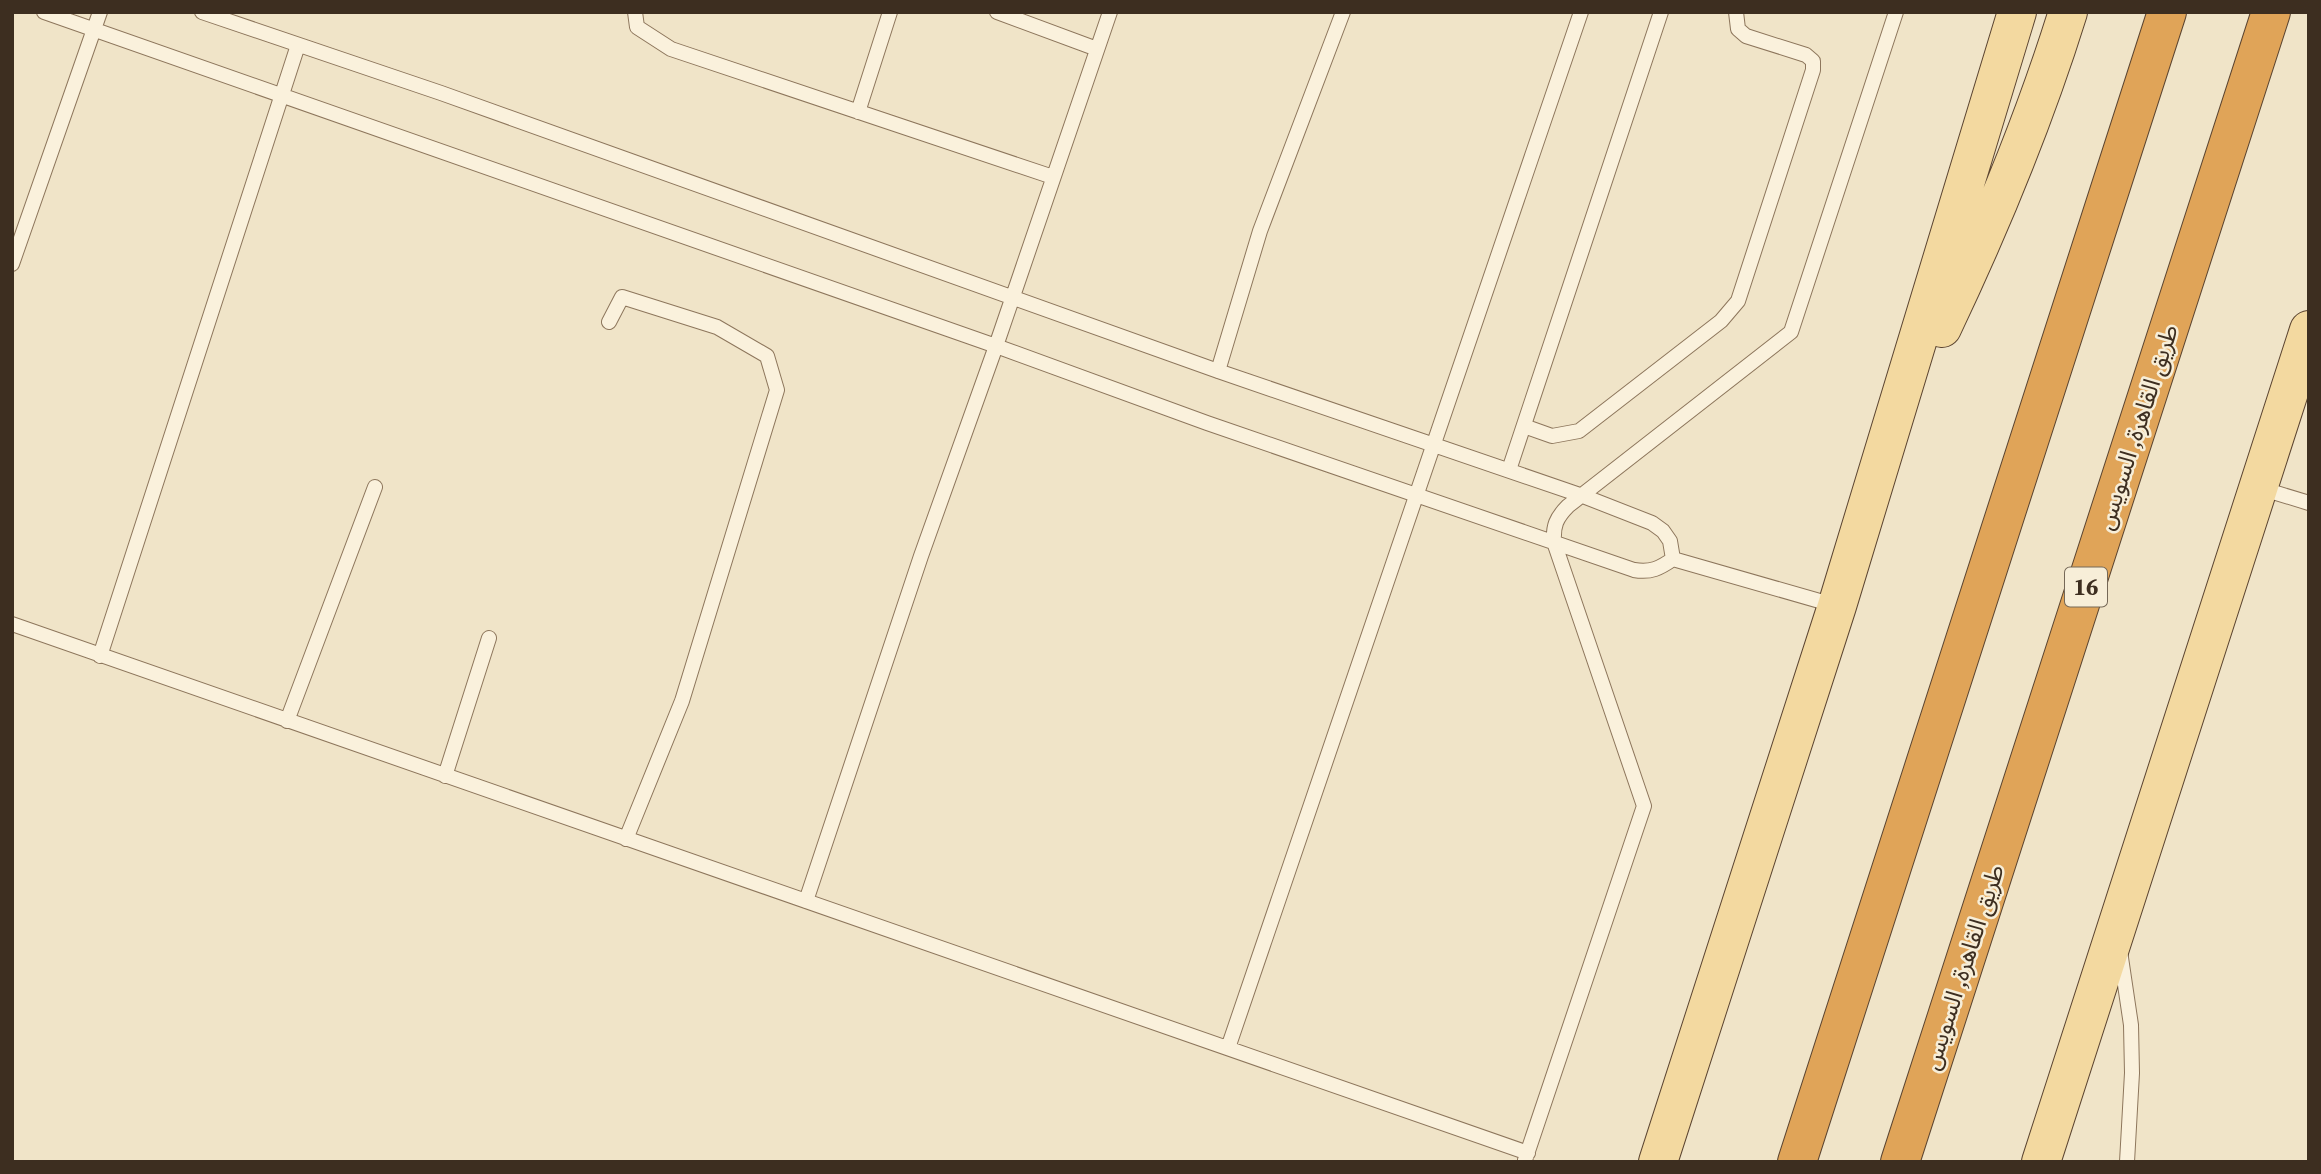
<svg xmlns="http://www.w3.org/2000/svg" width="2321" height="1174" viewBox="0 0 2321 1174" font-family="'Source Serif 4','Noto Sans Arabic',serif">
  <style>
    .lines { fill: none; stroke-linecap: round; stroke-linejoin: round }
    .lane-casing { stroke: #8d765c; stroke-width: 16 }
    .primary-casing { stroke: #5b4430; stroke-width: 40 }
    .highway-casing { stroke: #5b4430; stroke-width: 40 }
    .lane { stroke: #faf1dc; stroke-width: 14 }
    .primary { stroke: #f3d9a0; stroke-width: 38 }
    .highway { stroke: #e0a458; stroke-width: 38 }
    .labels { text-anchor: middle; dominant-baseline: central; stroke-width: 5; stroke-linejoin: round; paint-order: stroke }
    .shield { fill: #f7eed8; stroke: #756857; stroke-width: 2 }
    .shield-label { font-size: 23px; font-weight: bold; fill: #3d2e20 }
    .street-label { font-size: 24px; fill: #3d2e20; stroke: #f7eed8 }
  </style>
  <rect width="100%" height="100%" fill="#f0e4c8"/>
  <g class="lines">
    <g class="lane-casing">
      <path id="lane" d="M44 12 996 346 1207 423 1634 570C1651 573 1660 568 1673 559
        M202 12 441 93 1218 371 1583 496 1652 523 1663 531 1670 541 1673 559
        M635 12 637 27 671 49 1053 177
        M997 12 1097 49
        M858 112 890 12
        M12 264 100 12
        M609 322 622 297 717 327 767 356 777 390 682 701 626 839
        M1218 371 1260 231 1343 12
        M1524 426 1552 436 1579 431 1721 321 1738 301 1813 70V61L1806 55 1746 36 1738 29 1736 12
        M1509 470 1661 12
        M2260 488 2309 503
        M1673 559 1837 606
        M12 624 1528 1153
        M100 656 298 45
        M287 721 375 487
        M445 776 489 638
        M806 901 921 556 996 346 1110 12
        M2120 951 2131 1025 2132 1073 2127 1162
        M1228 1048 1581 12
        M1525 1160 1644 806 1554 542C1553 526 1556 518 1568 506L1791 332 1896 12"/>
    </g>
    <g class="primary-casing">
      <path id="primary" d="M1942 328C1991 225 2034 121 2068 12
        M1658 1162 1837 606 2017 12
        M2041 1162 2309 330"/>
    </g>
    <g class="highway-casing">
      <path id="highway" d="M1797 1162 2167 12
        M1900 1162 2271 12"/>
    </g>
    <use href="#lane" class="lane"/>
    <use href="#primary" class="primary"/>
    <use href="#highway" class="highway"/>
  </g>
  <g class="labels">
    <rect class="shield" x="2065" y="567.5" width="42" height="39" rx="5"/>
    <g class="shield-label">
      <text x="2086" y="587">16</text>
    </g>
    <g class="street-label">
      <text transform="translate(2137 427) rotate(-72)">طريق القاهرة, السويس</text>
      <text transform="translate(1963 967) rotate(-72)">طريق القاهرة, السويس</text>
    </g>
  </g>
  <rect width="2321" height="1174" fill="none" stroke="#3d2e20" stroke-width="28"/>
</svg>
